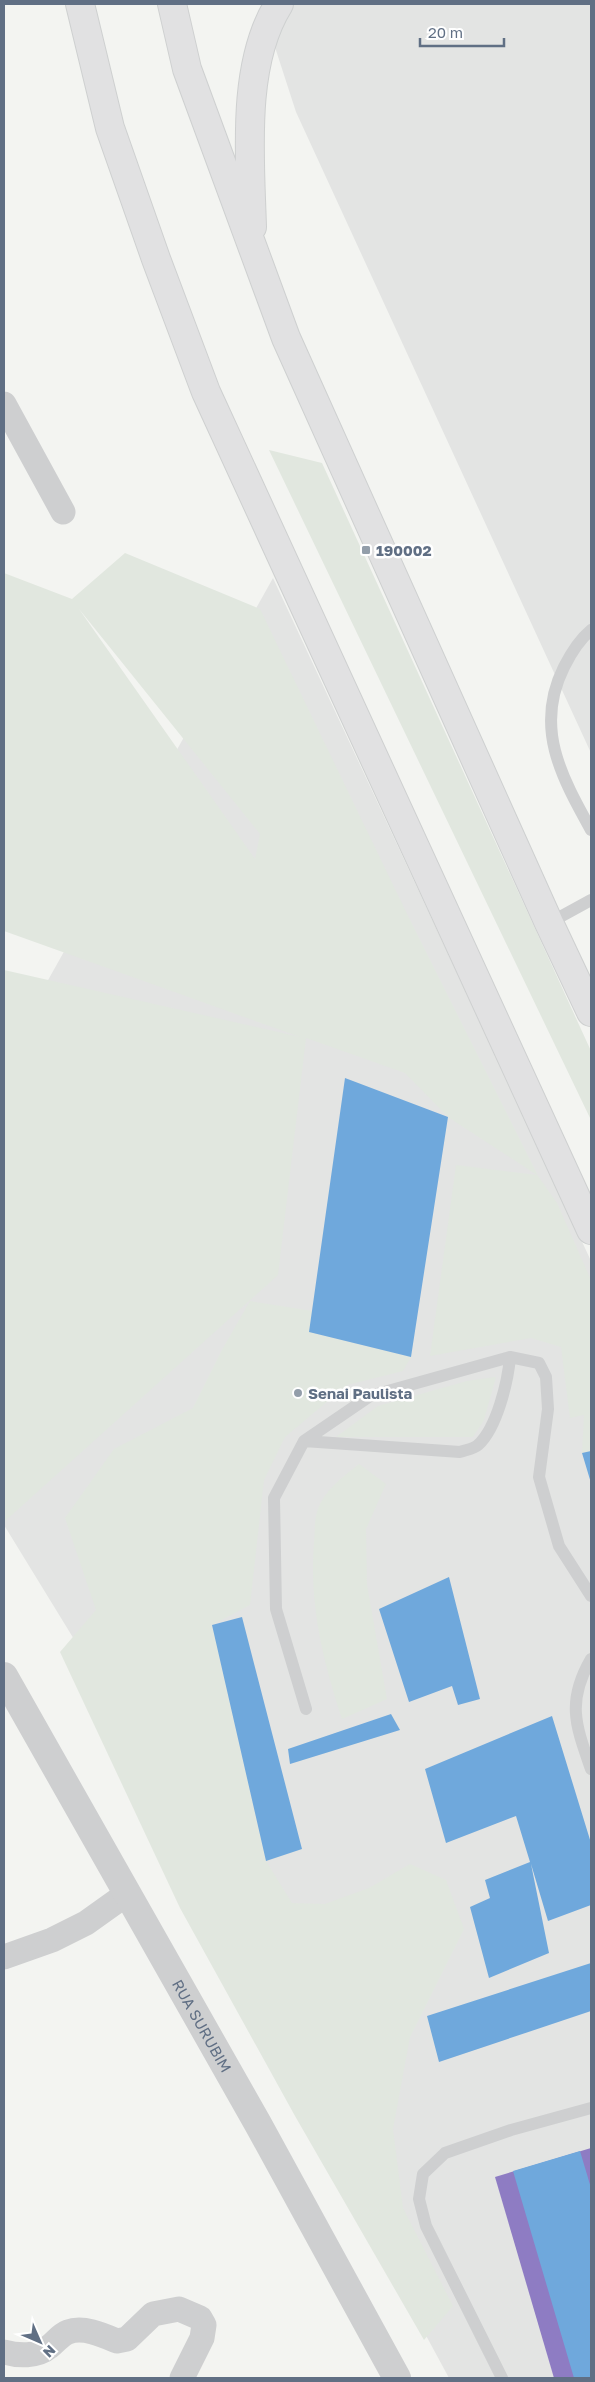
<svg xmlns="http://www.w3.org/2000/svg" width="595" height="2382" viewBox="0 0 595 2382" font-family="'Golos Text',sans-serif">
  <style>
    .built { fill: #e3e4e3 }
    .green { fill: #e1e7df; fill-rule: evenodd }
    .offices { fill: #8e7cc3 }
    .schools { fill: #6fa8dc }
    .lines { fill: none; stroke-linecap: round; stroke-linejoin: round }
    .trunk-casing { stroke: #ced0d0; stroke-width: 30 }
    .service { stroke: #cecfd0; stroke-width: 12 }
    .minor { stroke: #cecfd0; stroke-width: 25 }
    .tertiary { stroke: #cecfd0; stroke-width: 28 }
    .trunk { stroke: #e1e1e2; stroke-width: 28 }
    .poi-dot { fill: #939eaa; stroke: #fff; stroke-width: 2 }
    .labels { text-anchor: middle; dominant-baseline: central; stroke-width: 5; stroke-linejoin: round; paint-order: stroke }
    .poi-label { font-size: 15px; font-weight: bold; fill: #606f84; stroke: #fff; text-anchor: start }
    .street-label { font-size: 15px; fill: #606f84; stroke: #fff }
  </style>
  <rect width="100%" height="100%" fill="#f3f4f1"/>
  <path class="built" d="M261 4H591V753L296 112Z
    M273 578 591 1261V2378H449L309 2119 126 1724 4 1525V1224L14 1041Z"/>
  <path class="green" d="M269 450 322 463 591 1051V1120Z
    M125 553 260 609 410 920 538 1176 557 1203 591 1280V1451L582 1453 584 1415 570 1418 561 1347 531 1338 430 1356 456 1165 537 1175 448 1117 405 1073 306 1038 278 1275 4 1522V970L300 1037 4 931V573L72 599ZM79 609 260 834 255 859Z
    M250 1301 312 1311 309 1332 411 1357 403 1371 347 1385 285 1437 264 1480 250 1605 212 1625 266 1861 292 1903 325 1904 369 1888 410 1864 446 1880 464 1929 410 2037 393 2129 403 2208 453 2306 424 2340 295 2116 180 1908 60 1652 96 1610 65 1518 114 1449 193 1408 223 1348Z
    M496 1377 484 1420 473 1437H336L378 1406 467 1381Z
    M359 1464 386 1484 366 1529 367 1585 387 1699 342 1719C323 1660 309 1605 314 1543 315 1533 314 1522 317 1512 323 1491 343 1477 359 1464Z"/>
  <path class="offices" d="M591 2148V2378H554L495 2177Z"/>
  <path class="schools" d="M345 1078 448 1117 411 1357 309 1332Z
    M591 1451V1483L582 1453Z
    M449 1577 480 1699 458 1705 452 1686 409 1702 379 1609Z
    M242 1617 302 1849 266 1861 212 1625Z
    M391 1714 400 1730 290 1764 288 1749Z
    M552 1716 591 1843V1905L548 1921 531 1864 549 1953 489 1978 470 1907 490 1898 485 1880 530 1862 516 1816 446 1843 425 1769Z
    M591 1963V2011L439 2062 427 2016Z
    M580 2151 591 2188V2378H574L513 2171Z"/>
  <g class="lines">
    <g class="trunk-casing">
      <path id="trunk" d="M80 4 110 128 156 259 206 392 591 1230
        M172 4 187 69 286 338 549 923 591 1012
        M252 227C250 158 241 64 279 4"/>
    </g>
    <path class="service" d="M591 630C579 640 571 653 564 667 534 727 561 776 591 830
      M549 923 591 900
      M304 1441 460 1452C465 1450 474 1449 478 1445 497 1428 508 1381 510 1357
      M591 1659C566 1702 576 1726 591 1769
      M306 1709 276 1609 274 1498 304 1441 370 1396 510 1357 539 1363 546 1377 548 1409 539 1477 559 1546 591 1596
      M502 2378 426 2226 419 2199 423 2174 445 2153 511 2130 591 2108"/>
    <path class="minor" d="M4 404 63 512
      M4 1957 52 1940 86 1923 128 1893
      M4 2352C18 2356 37 2357 49 2347 56 2342 60 2335 68 2332 83 2326 103 2335 117 2341L127 2339 153 2314 179 2309 200 2318 204 2325 202 2338 182 2378"/>
    <path class="tertiary" id="s1" d="M4 1676 258 2124 397 2378"/>
    <use href="#trunk" class="trunk"/>
  </g>
  <g class="poi-dot">
    <rect x="361" y="545" width="10" height="10" rx="2.5"/>
    <circle cx="298" cy="1393" r="5"/>
  </g>
  <g class="labels">
    <g class="poi-label">
      <text x="376" y="550">190002</text>
      <text x="308" y="1393">Senai Paulista</text>
    </g>
    <g class="street-label">
      <text stroke="none"><textPath href="#s1" startOffset="402">RUA SURUBIM</textPath></text>
    </g>
  </g>
  <rect width="595" height="2382" fill="none" stroke="#606f84" stroke-width="10"/>
  <g transform="translate(40 2342) rotate(135)" stroke="#ffffff" stroke-width="4" paint-order="stroke">
  <path d="M0-4L9 19L0 12L-9 19Z" fill="#606f84"/>
  <text y="-8" font-size="14" font-weight="bold" text-anchor="middle" fill="#606f84">N</text>
  </g>
  <path d="M420 38v8h84v-8" fill="none" stroke="#606f84" stroke-width="2.5"/>
  <text x="428" y="38" font-size="15" fill="#606f84" stroke="#ffffff" stroke-width="4" paint-order="stroke">20 m</text>
</svg>
